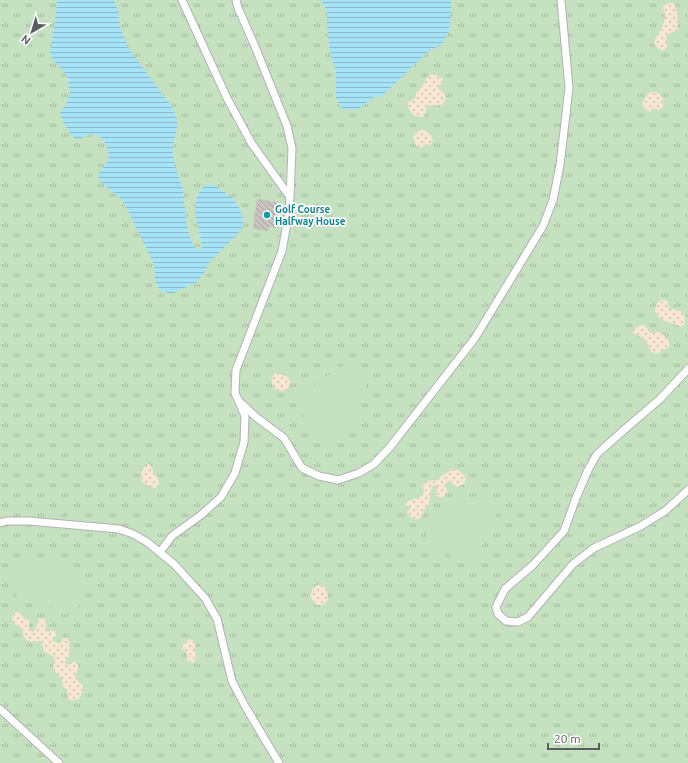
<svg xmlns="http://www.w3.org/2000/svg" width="688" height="763" viewBox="0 0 688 763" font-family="Ubuntu,sans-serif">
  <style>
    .grass { fill: url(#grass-tufts) }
    .sand { fill: url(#sand-dots) }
    .garden { fill: #c6e1c0 }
    .water { fill: url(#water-rules) }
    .building { fill: url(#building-back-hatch) }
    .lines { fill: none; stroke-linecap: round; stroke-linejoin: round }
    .service-casing { stroke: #afb3b6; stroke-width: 9 }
    .service { stroke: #fff; stroke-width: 7 }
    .culture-dot { fill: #0f9aa8; stroke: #fff; stroke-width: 1.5 }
    .labels { text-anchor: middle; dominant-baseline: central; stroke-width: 3.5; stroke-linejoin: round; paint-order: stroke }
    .culture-label { font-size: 10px; font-weight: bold; fill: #0d838f; stroke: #fff; text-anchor: start }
  </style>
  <defs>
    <pattern id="grass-tufts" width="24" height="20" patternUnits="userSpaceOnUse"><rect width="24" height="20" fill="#c6e1c0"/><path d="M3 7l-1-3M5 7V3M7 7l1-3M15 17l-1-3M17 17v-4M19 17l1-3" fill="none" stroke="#a4ba9f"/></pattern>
    <pattern id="sand-dots" width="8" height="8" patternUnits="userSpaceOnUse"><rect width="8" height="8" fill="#f6e6d2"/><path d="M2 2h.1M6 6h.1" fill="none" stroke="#cabeae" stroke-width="1.8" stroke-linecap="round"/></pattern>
    <pattern id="water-rules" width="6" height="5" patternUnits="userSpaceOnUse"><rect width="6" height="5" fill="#a7e3f6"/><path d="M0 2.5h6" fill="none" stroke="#8bbbcb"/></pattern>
    <pattern id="building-back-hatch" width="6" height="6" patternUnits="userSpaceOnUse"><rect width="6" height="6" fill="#c9c4c0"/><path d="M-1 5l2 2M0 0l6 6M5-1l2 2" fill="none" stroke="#a6a29f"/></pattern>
  </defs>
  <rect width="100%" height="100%" fill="#ebe7e1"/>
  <path class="grass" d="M0 0H688V763H0Z"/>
  <path class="sand" d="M668 3H673C677 7 680 26 676 30 673 33 670 32 668 35 665 38 667 43 667 47L663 51 656 47 654 42 664 23 665 16 663 7Z
    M432 74H434L443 79V82L438 88 445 94 446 99 443 104 435 106 429 105C424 108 427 113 423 117 414 118 408 111 408 103L415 98 417 91C425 86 423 79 432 74Z
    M652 92C662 92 666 99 662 108L659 110 653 108 650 112 645 109 642 103 648 94Z
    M419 130H424L431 135 433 140 431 145 425 144 422 148 416 146 413 137Z
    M661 300H665L668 302 669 309C679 308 688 313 684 325L681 327C678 326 675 324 671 323 664 320 655 319 655 308 656 304 657 303 661 300Z
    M642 325 646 326 650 333 659 332C664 334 669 339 670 344 668 348 667 348 663 350 652 358 650 350 646 340L633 333C633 328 638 326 642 325Z
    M275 373H279L289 378 290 384 287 390C276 395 267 382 275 373Z
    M149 464 152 467C153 475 159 477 159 484L155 488C152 487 148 487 146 485 139 481 139 467 149 464Z
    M454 469C459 470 464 474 466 479L464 484 457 487 449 481 444 485 447 489V494L441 498 436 495 438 488 436 486H433L430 492V502C428 505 426 507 424 510 423 512 423 513 422 516 417 522 409 519 407 512L411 508 405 505 408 501 422 496 424 491 423 487 426 481 439 480 442 475Z
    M318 585H323L327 590 328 600 322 605H317L310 597 313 588Z
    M17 612 21 614 24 619 29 620V628L32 632 35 630 39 618H44L47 623 45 631 48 632 54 629 55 630 56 636 52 640 53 641 61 643 63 638H67L70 643 69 656 65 662 67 665 71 664 74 661C82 666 76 672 75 678L83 686V690L79 699 70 701 68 697 67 690 63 686 62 679C54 670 51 671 55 658L44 651 42 643 39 641C27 644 23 639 22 628L13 623 12 619 14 613Z
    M189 639 193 640 195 644 196 659 193 663 188 662 187 654 183 649V645Z"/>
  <path class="garden" d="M349 364C359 365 369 374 367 384 366 389 363 393 362 398 361 402 361 407 360 411 356 432 349 442 325 438 318 437 314 430 310 424 307 419 299 414 298 407 297 402 301 394 305 391 309 387 314 385 318 383 328 376 336 366 349 364Z
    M476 496C489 497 494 501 497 514 494 520 490 525 487 531 482 542 481 560 468 564L460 562 448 554 439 553 433 549 426 536 429 520 437 512 464 498Z
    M30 554 46 560 68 563 80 570C81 573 83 577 84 581 85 594 80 620 61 613 56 611 53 606 48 604 35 597 19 606 11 588 9 583 9 577 10 573 14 564 21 557 30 554Z"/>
  <path class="water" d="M57 0H114L118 11 120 27 129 49 170 104C185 127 172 132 173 154 174 165 179 176 182 186 186 205 184 232 196 249H201L202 247C200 228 192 217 197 197 200 189 203 185 212 184 227 191 249 210 242 229L209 263 204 273 197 282 174 293H168L160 290 157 286 155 279V270L153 262 126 207 121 199 101 182 99 178V173L109 159C108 146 103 132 88 135 85 136 82 138 79 139 71 140 61 119 60 112L66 105 70 92 68 79 64 72 52 59 50 52 55 21Z
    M321 0H451V13L449 32 442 44 428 52 381 97H374L357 110 342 109 336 98V74L329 47 326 9Z"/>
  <path class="building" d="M257 199 281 203 278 228 269 227 268 231 253 229Z"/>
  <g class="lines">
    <g class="service-casing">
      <path id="service" d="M236 0 238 8 254 44 287 126 292 148 290 197
        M688 369 660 399 625 429 597 454 588 470 576 498 564 531 533 565 505 589 496 607 498 614 506 621 518 622 528 617 573 564 594 548 639 527 665 511 688 490
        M239 401 256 417 284 438 302 468 319 476 338 480 359 473 374 464 390 447 475 338 543 226 553 200 560 165 569 88 561 0
        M0 523 7 521H29L119 529 133 534 147 542 174 564 205 598 217 619 232 681 245 706 279 763
        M160 552 172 536 201 515 221 497 235 473 244 442 245 416 235 393 236 370 282 251 289 212 290 197 252 144 227 98 182 0
        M0 709 59 763"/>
    </g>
    <use href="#service" class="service"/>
  </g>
  <circle class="culture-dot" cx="267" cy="215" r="4"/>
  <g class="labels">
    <g class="culture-label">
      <text x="275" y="209">Golf Course<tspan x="275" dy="12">Halfway House</tspan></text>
    </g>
  </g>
  <g transform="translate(32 32) rotate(218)" stroke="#ffffff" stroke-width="3" paint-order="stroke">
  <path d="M0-3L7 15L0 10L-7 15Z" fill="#5a5e61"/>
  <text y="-6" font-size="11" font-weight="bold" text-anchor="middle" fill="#5a5e61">N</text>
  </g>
  <path d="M548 743v6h51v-6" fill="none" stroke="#5a5e61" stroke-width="2"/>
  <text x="554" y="743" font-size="12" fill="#5a5e61" stroke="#ffffff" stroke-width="3" paint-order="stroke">20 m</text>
</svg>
